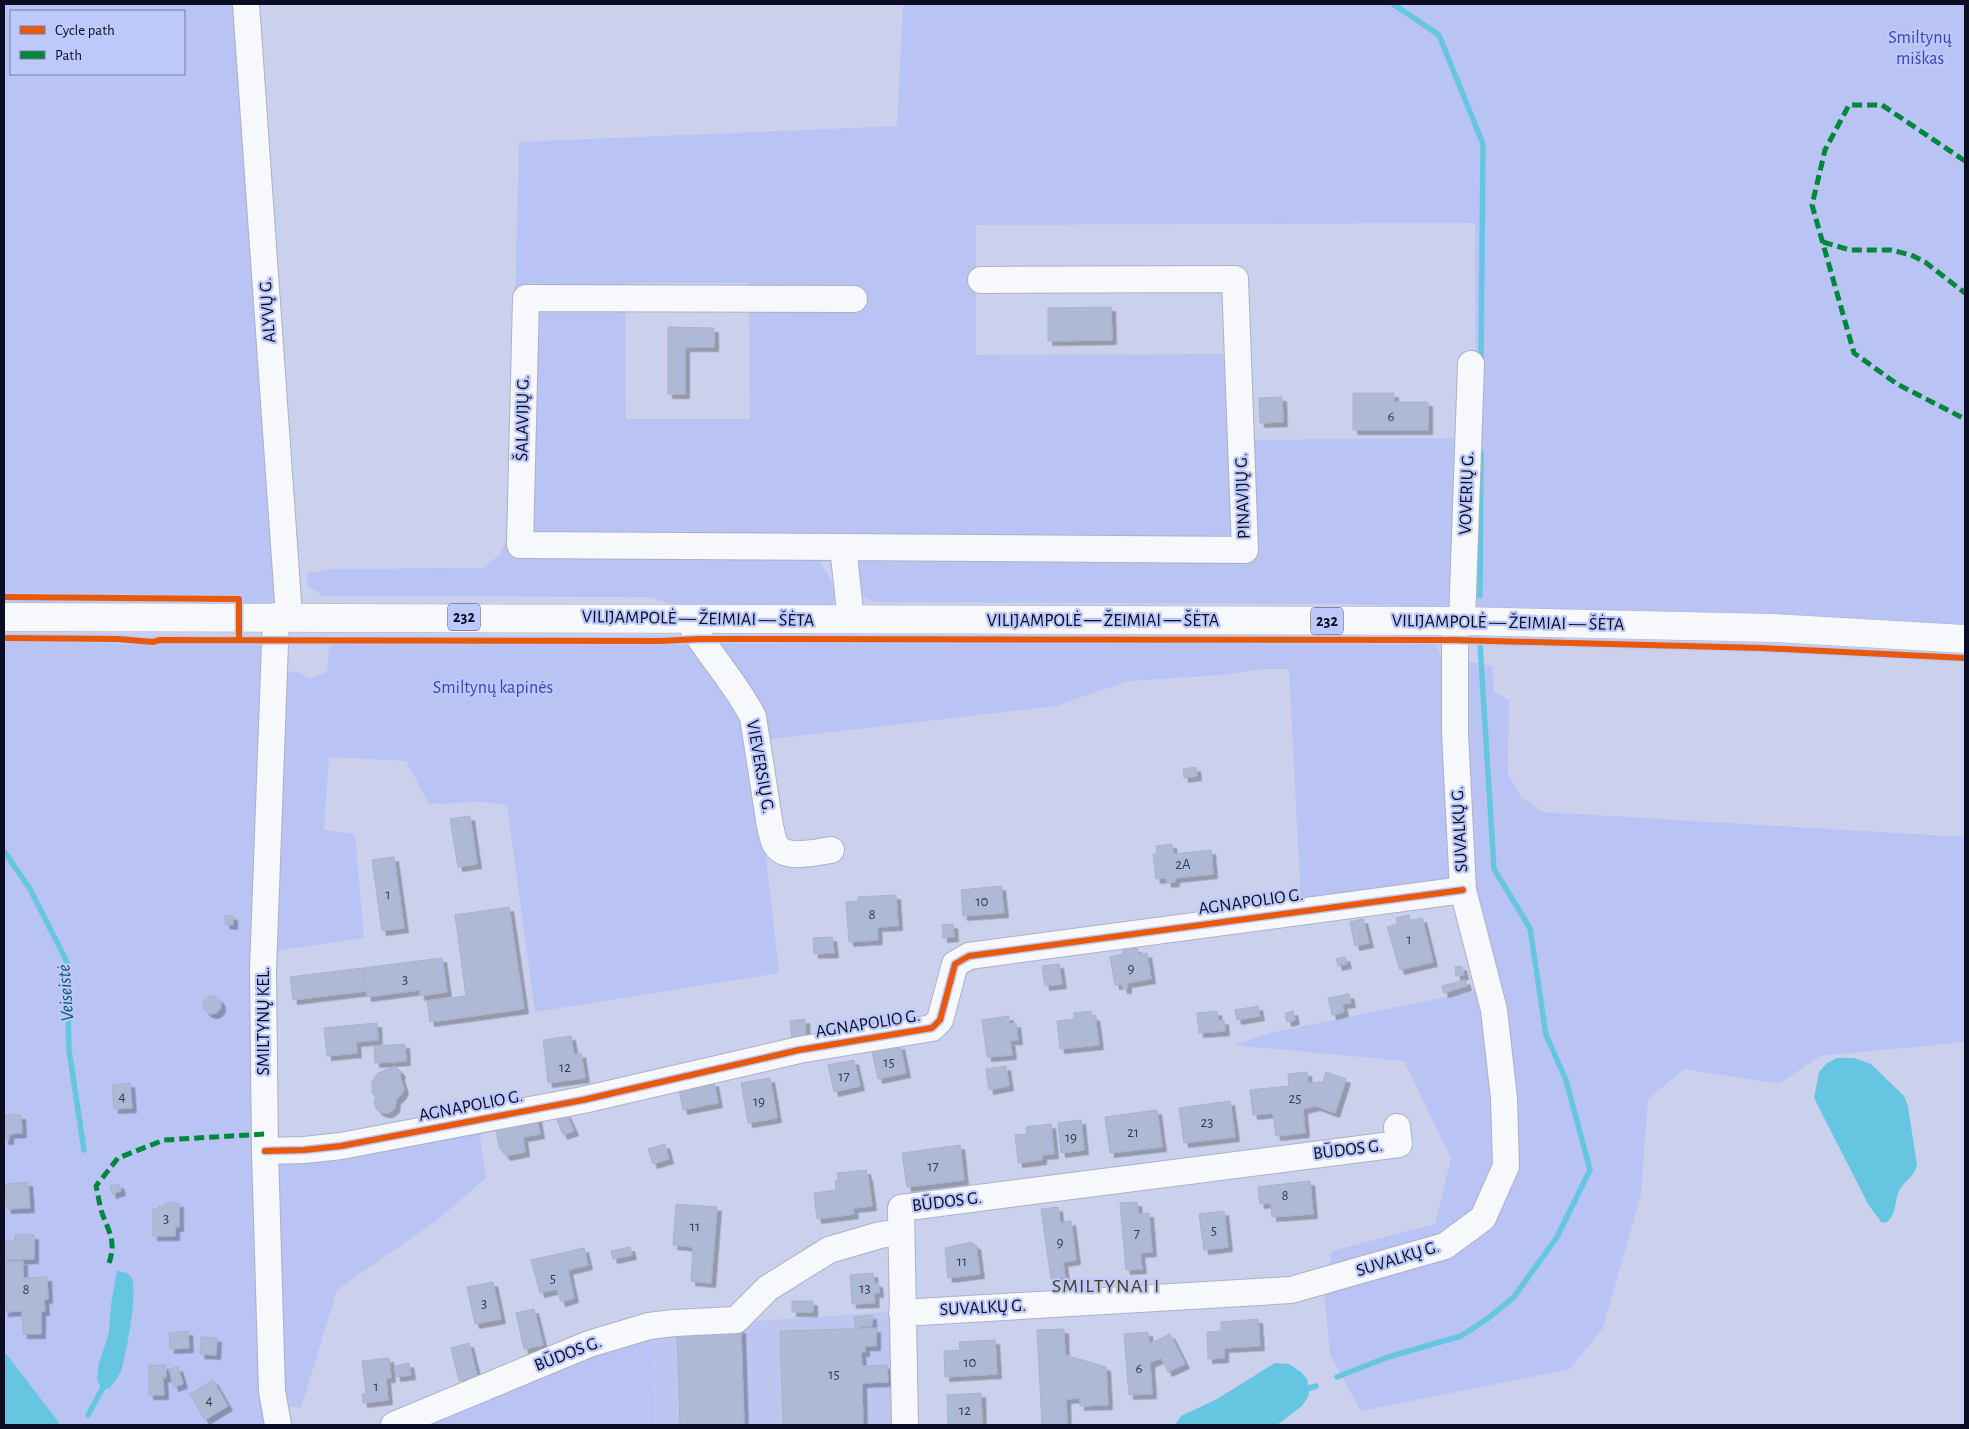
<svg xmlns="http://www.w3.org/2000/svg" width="1969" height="1429" viewBox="0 0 1969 1429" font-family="'Alegreya Sans',sans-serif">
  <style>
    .built { fill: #bdc6f1 }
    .green { fill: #b9c3f4; fill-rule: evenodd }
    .water { fill: #66c6e2 }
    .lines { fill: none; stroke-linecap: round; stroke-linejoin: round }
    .stream { stroke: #66c6e2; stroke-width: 5.5 }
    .building { fill: #aebad5; stroke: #a8b2c9; filter: url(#shadow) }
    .minor-casing { stroke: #acb0c8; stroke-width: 28 }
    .major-casing { stroke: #acb0c8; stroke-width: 29 }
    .minor { stroke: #f7f8fc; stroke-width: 26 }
    .major { stroke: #f7f8fc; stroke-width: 28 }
    .quiet { stroke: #00873e; stroke-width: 5; stroke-dasharray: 10 5; stroke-linecap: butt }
    .cycleway-casing { stroke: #bdc8fb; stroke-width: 9 }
    .cycleway { stroke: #e8590c; stroke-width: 6 }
    .labels { text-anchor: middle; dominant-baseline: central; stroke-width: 4.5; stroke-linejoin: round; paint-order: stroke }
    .number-label { font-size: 15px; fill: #363b52 }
    .shield { fill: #bdc8fb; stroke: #404564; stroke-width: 1 }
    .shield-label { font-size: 16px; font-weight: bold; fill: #0a0d23 }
    .park-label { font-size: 18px; fill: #3f43b7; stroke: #bdc8fb }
    .street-label { font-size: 18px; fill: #0a0d23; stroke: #bdc8fb }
    .water-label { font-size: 19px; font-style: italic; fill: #0a5867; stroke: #bdc8fb }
    .quarter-label { font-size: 20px; letter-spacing: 1px; fill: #4a3f16; stroke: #bdc8fb }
  </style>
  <defs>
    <filter id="shadow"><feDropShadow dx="4.5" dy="4.5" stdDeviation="0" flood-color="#0004"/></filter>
  </defs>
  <rect width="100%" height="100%" fill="#cbd1ed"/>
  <path class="built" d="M891 1312 892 1425H655L651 1331 737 1322Z"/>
  <path class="green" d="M4 4H238L280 594 273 602 260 607 19 604 4 601ZM11 11H184V74H11Z
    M903 4H1965V629L1618 612 1337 604 873 602 860 594 859 562H819C831 579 838 587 832 609L675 606 652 597 323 596 307 585V573L332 569 484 568 501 553 509 531 519 142 897 126ZM1475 223 1476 438 1227 440 1226 354 976 355V225ZM625 283H749L750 419H626Z
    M4 638 118 639V645H159L160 640 265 641 266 1425H61L4 1352Z
    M699 639 1258 640 1261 645 1436 644 1444 661 1454 886 1301 904 1289 669H1263L1223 675 1128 681 1056 706 753 741 779 973 535 1012 507 805 484 802 429 804 406 761 329 757 324 830 355 834 364 938 268 952 279 671 299 672 310 679 327 672 329 649 335 641H661Z
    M1465 661 1492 666 1494 692 1509 700 1508 774 1522 798 1544 812 1965 837V1042L1820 1056 1779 1084 1684 1069 1648 1099 1641 1195 1603 1328 1570 1369 1361 1411 1330 1354 1324 1289 1332 1251 1435 1224 1451 1158 1404 1061 1233 1045 1270 1033 1500 986 1473 891Z
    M479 1128 486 1178 436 1221 337 1290 301 1408 283 1406 269 1162Z
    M651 1331 655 1425H411Z"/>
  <path class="water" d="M1837 1058H1854L1871 1064 1904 1096 1908 1106 1917 1165C1915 1176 1904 1181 1899 1191 1894 1203 1897 1214 1886 1223L1881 1222 1868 1204 1814 1098 1819 1072 1827 1063Z
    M117 1271C122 1272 128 1272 131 1277 139 1288 126 1354 122 1368 120 1375 114 1382 110 1388L102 1390 97 1380 99 1363 109 1333 111 1305Z
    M4 1352 7 1355 61 1425H4Z
    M1275 1363 1289 1364 1301 1372 1307 1379 1309 1388V1395L1302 1406 1277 1425H1175L1181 1416 1217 1399Z"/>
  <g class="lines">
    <path class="stream" d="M1393 4 1439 35 1483 144 1481 364
      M1480 596 1481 453
      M4 851 30 889 67 962 69 1050 84 1150
      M1337 1377 1388 1357 1461 1336 1487 1319 1514 1297 1557 1237 1590 1170 1566 1080 1546 1035 1530 928 1494 869 1480 644
      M1303 1390 1316 1386
      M88 1415 105 1384"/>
  </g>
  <path class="building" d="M1111 307 1112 340 1048 341V308Z
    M668 327 714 328V347H685V394H668Z
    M1353 393H1394V402H1428V430H1353Z
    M1282 397 1283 422 1260 423 1259 398Z
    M1196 767 1197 776 1184 778 1183 769Z
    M470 816 477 864 458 867 450 819Z
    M1172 844 1173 854 1211 850 1213 874 1175 878V882L1167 883 1166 878 1156 879 1153 854H1157L1156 846Z
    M394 857 404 928 382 931 372 860Z
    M1001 886 1004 913 963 916 961 890Z
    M896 895 898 926 877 927 878 940 849 942 846 902 858 901V897Z
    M509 907 524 1009 430 1022 427 1001 466 996 455 915Z
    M225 915 233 916V925L225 924Z
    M1409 915 1410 921 1422 918 1433 962 1400 970 1387 927 1398 924 1396 918Z
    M1363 919 1369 943 1355 946 1350 922Z
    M953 924 954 937 943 938 942 925Z
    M832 937 834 953 814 954 813 938Z
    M1137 948 1139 955 1147 953 1151 979 1127 983V989H1123L1122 984 1115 985 1110 957 1123 954 1122 950Z
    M1345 957 1347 964 1338 966 1336 959Z
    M442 958 447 992 420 996V990L367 997 363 968Z
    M1059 964 1062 984 1045 986 1042 966Z
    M1462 966 1464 975 1456 976 1455 967Z
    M363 968 366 991 293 1000 290 977Z
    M1465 980 1467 986 1444 993 1442 986Z
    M1349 994 1351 1003 1342 1004 1344 1012 1332 1015 1328 998Z
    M203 1005a9 9 0 1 1 18 0a9 9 0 1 1-18 0Z
    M1258 1006 1260 1016 1237 1020 1235 1010Z
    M1091 1011 1092 1017 1095 1016 1099 1045 1060 1049 1057 1021 1074 1019V1013Z
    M1217 1011 1218 1021 1224 1020 1225 1031 1199 1033 1197 1013Z
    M1293 1011 1295 1020 1287 1022 1285 1013Z
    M1009 1016V1024L1016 1023 1018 1040H1010L1012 1055 987 1057 982 1020Z
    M868 1017 870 1029 854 1031 852 1019Z
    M805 1019 806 1039 792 1040 790 1021Z
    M377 1023 378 1040 356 1042 357 1053 327 1056 324 1028Z
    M571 1036 574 1055 581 1053 585 1078 548 1083 543 1040Z
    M405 1044 406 1061 375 1063 374 1046Z
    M900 1045 906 1073 878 1079 872 1051Z
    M854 1060 860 1086 834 1092 828 1065Z
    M395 1066 401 1072 400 1077 404 1089 402 1094 396 1100 395 1108 389 1113H383L377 1110 374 1103 376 1098 372 1092V1082L378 1073Z
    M1006 1066 1009 1086 989 1090 986 1069Z
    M1307 1072 1308 1083 1323 1082 1326 1072 1346 1079 1335 1113 1316 1106 1303 1109 1305 1133 1276 1136 1273 1113 1253 1115 1250 1090 1289 1086 1288 1074Z
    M770 1078 777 1118 748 1123 741 1083Z
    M714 1082 718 1103 683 1110 679 1089Z
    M130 1083 132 1108 114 1109 112 1085Z
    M1230 1101 1235 1137 1184 1143 1179 1108Z
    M1157 1110 1162 1147 1110 1153 1105 1117Z
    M566 1113 574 1131 563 1135 556 1117Z
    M4 1115H21L22 1133 9 1134V1140H4Z
    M537 1117 540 1134 523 1137 525 1152 506 1156 499 1147 495 1124Z
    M1081 1120 1084 1150 1061 1153 1058 1123Z
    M1051 1124 1054 1154 1042 1155V1160L1018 1163 1015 1135 1027 1134 1026 1127Z
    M665 1144 669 1159 653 1164 648 1149Z
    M960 1145 964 1180 907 1187 902 1153Z
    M866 1170 867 1176H868L872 1206 853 1208 854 1214 817 1219 814 1193 836 1190 835 1181 838 1180 837 1173Z
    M1310 1181 1313 1214 1272 1217 1271 1203 1260 1204 1258 1187Z
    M28 1182 30 1208 7 1209 5 1184Z
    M119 1184 121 1191 112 1194 110 1186Z
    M1137 1202 1138 1214 1149 1213 1152 1252 1140 1253 1142 1269 1126 1270 1120 1203Z
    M165 1203H179V1227H175V1236H153V1209H158V1206H165Z
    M676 1204 717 1207 711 1283 691 1281 693 1247 673 1245Z
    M1058 1207 1060 1223 1071 1221 1076 1260 1063 1262 1065 1277 1051 1279 1041 1209Z
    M1224 1211 1228 1247 1204 1250 1199 1214Z
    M15 1235H34V1259L4 1260V1241H15Z
    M972 1242 973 1245H976L980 1274 948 1278 945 1248Z
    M630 1247 632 1255 613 1259 611 1251Z
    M584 1248 588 1265 568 1270 574 1298 561 1302 557 1289 540 1293 531 1260Z
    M23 1261V1278L47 1277 48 1299H44L45 1311H41V1334H23L22 1311 4 1312V1262Z
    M873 1273 874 1283H878L879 1293H874L875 1303 852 1304 850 1275Z
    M493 1282 501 1319 475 1324 467 1287Z
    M792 1301H813V1312H792Z
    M534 1309 543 1345 524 1349 516 1313Z
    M872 1315V1326L855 1327 854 1317Z
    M1258 1319 1260 1346 1224 1348V1358L1208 1359 1207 1332 1221 1331V1322Z
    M876 1328V1346H865V1352H861L862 1366 887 1365 888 1382 862 1383 863 1425H783L780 1331Z
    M741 1329 744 1425H680L677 1331Z
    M1064 1329 1065 1355 1106 1367 1108 1405 1080 1406V1398L1066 1399 1067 1425H1042L1037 1330Z
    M188 1331 189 1348 170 1349 169 1333Z
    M1148 1332 1149 1344 1170 1334 1185 1364 1168 1372 1161 1358 1150 1363 1152 1394 1129 1395 1124 1334Z
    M201 1337 217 1338 216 1355 200 1354Z
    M995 1340 997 1374 945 1377 944 1351 960 1350 959 1342Z
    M469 1343 477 1376 459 1381 451 1348Z
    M389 1358 391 1378H386L388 1400 363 1403 362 1394H366L362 1361Z
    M409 1363 411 1375 396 1377 395 1366Z
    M149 1365H166V1378L163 1377 164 1395H149Z
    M178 1367 183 1384 174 1387 169 1369Z
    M213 1380 228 1406 205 1420 190 1394Z
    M981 1393 982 1425H948L947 1395Z"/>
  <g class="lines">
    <g class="minor-casing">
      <path id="minor" d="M246 4 289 616
        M843 547 520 545 526 298 854 299
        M276 616 263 970 265 1151 272 1391 278 1425
        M687 618C707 653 735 681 753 717L770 826C772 833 773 844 779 849 791 859 817 852 831 850
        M851 620 843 547 1245 550 1235 279 981 280
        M1462 621 1471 364
        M265 1151 304 1150 341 1146 583 1100 799 1050 932 1028 940 1020 955 964 969 956 1463 890
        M902 1313 1291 1290 1445 1246 1483 1218 1506 1166 1504 1098 1494 1010 1463 890 1455 733V621
        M394 1425 589 1344 649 1326 674 1323 736 1320 768 1288 829 1250 880 1235 901 1232
        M905 1425 901 1208 1399 1144 1397 1127"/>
    </g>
    <g class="major-casing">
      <path id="major" d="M4 617 1462 621 1774 628 1965 639"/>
    </g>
    <use href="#minor" class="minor"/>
    <use href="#major" class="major"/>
    <path class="quiet" d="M1965 161 1882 105H1849L1825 150 1812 205 1854 353 1897 384 1965 419
      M1823 242 1850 250H1891L1911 255 1925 262 1965 293
      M109 1263C117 1240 108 1231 101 1210 99 1202 98 1194 96 1186L118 1158 164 1140 265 1134"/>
    <g class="cycleway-casing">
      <path id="cycleway" d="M4 597 239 599V640
        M4 638 118 639 153 642 160 640 661 641 699 639 1454 640 1761 648 1965 658
        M265 1151 304 1150 341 1146 583 1100 799 1050 932 1028 940 1020 955 964 969 956 1463 890"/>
    </g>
    <use href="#cycleway" class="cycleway"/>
  </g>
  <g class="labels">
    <g class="number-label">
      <text x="1391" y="416">6</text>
      <text x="1183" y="864">2A</text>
      <text x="388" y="894">1</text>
      <text x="982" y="901">10</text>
      <text x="872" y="914">8</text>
      <text x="1409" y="939">1</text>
      <text x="1131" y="968">9</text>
      <text x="405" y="979">3</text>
      <text x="889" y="1062">15</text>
      <text x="565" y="1067">12</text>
      <text x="844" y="1076">17</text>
      <text x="122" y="1096">4</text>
      <text x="1295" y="1098">25</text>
      <text x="759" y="1101">19</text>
      <text x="1207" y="1122">23</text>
      <text x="1133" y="1132">21</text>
      <text x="1071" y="1137">19</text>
      <text x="933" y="1166">17</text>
      <text x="1285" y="1195">8</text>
      <text x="166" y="1218">3</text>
      <text x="695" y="1226">11</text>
      <text x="1214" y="1230">5</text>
      <text x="1137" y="1233">7</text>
      <text x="1060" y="1242">9</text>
      <text x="962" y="1261">11</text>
      <text x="553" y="1278">5</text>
      <text x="865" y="1288">13</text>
      <text x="26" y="1289">8</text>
      <text x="484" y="1303">3</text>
      <text x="970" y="1362">10</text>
      <text x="1139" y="1368">6</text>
      <text x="834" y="1374">15</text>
      <text x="376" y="1386">1</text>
      <text x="209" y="1400">4</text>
      <text x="965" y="1410">12</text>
    </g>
    <g class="shield">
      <rect x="448" y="603.5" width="32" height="27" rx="4"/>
      <rect x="1311" y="607.5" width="32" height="27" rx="4"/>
    </g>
    <g class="shield-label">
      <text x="464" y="617">232</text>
      <text x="1327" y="621">232</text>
    </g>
    <g class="park-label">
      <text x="1920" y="38">Smiltynų<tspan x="1920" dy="21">miškas</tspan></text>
      <text x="493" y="688">Smiltynų kapinės</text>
    </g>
    <g class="street-label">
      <text transform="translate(268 310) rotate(-94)">ALYVŲ G.</text>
      <text transform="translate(523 418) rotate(-89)">ŠALAVIJŲ G.</text>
      <text transform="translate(1467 493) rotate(-88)">VOVERIŲ G.</text>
      <text transform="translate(1243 496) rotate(-92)">PINAVIJŲ G.</text>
      <text transform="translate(698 619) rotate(1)">VILIJAMPOLĖ — ŽEIMIAI — ŠĖTA</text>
      <text x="1103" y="621">VILIJAMPOLĖ — ŽEIMIAI — ŠĖTA</text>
      <text transform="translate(1508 623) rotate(1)">VILIJAMPOLĖ — ŽEIMIAI — ŠĖTA</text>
      <text transform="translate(760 767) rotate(80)">VIEVERSIŲ G.</text>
      <text transform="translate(1460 829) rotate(-93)">SUVALKŲ G.</text>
      <text transform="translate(1251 902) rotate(-8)">AGNAPOLIO G.</text>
      <text transform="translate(264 1021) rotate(-90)">SMILTYNŲ KEL.</text>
      <text transform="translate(868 1024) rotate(-9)">AGNAPOLIO G.</text>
      <text transform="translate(471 1106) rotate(-11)">AGNAPOLIO G.</text>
      <text transform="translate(1348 1150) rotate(-7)">BŪDOS G.</text>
      <text transform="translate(947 1202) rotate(-7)">BŪDOS G.</text>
      <text transform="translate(1398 1259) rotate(-17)">SUVALKŲ G.</text>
      <text transform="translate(983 1308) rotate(-3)">SUVALKŲ G.</text>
      <text transform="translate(568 1354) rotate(-21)">BŪDOS G.</text>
    </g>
    <g class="water-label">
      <text transform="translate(66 993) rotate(-94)">Veiseistė</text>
    </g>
    <g class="quarter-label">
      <text x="1106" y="1286">SMILTYNAI I</text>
    </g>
  </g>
  <rect width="1969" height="1429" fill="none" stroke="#0a0d23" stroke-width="10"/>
  <rect x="10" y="10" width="175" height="65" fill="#bdc8fb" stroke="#757da5"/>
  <rect x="20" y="26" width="25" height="8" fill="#e8590c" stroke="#757da5"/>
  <text x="55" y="35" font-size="15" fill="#0a0d23">Cycle path</text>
  <rect x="20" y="51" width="25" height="8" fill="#00873e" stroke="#757da5"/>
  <text x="55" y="60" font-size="15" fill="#0a0d23">Path</text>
</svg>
